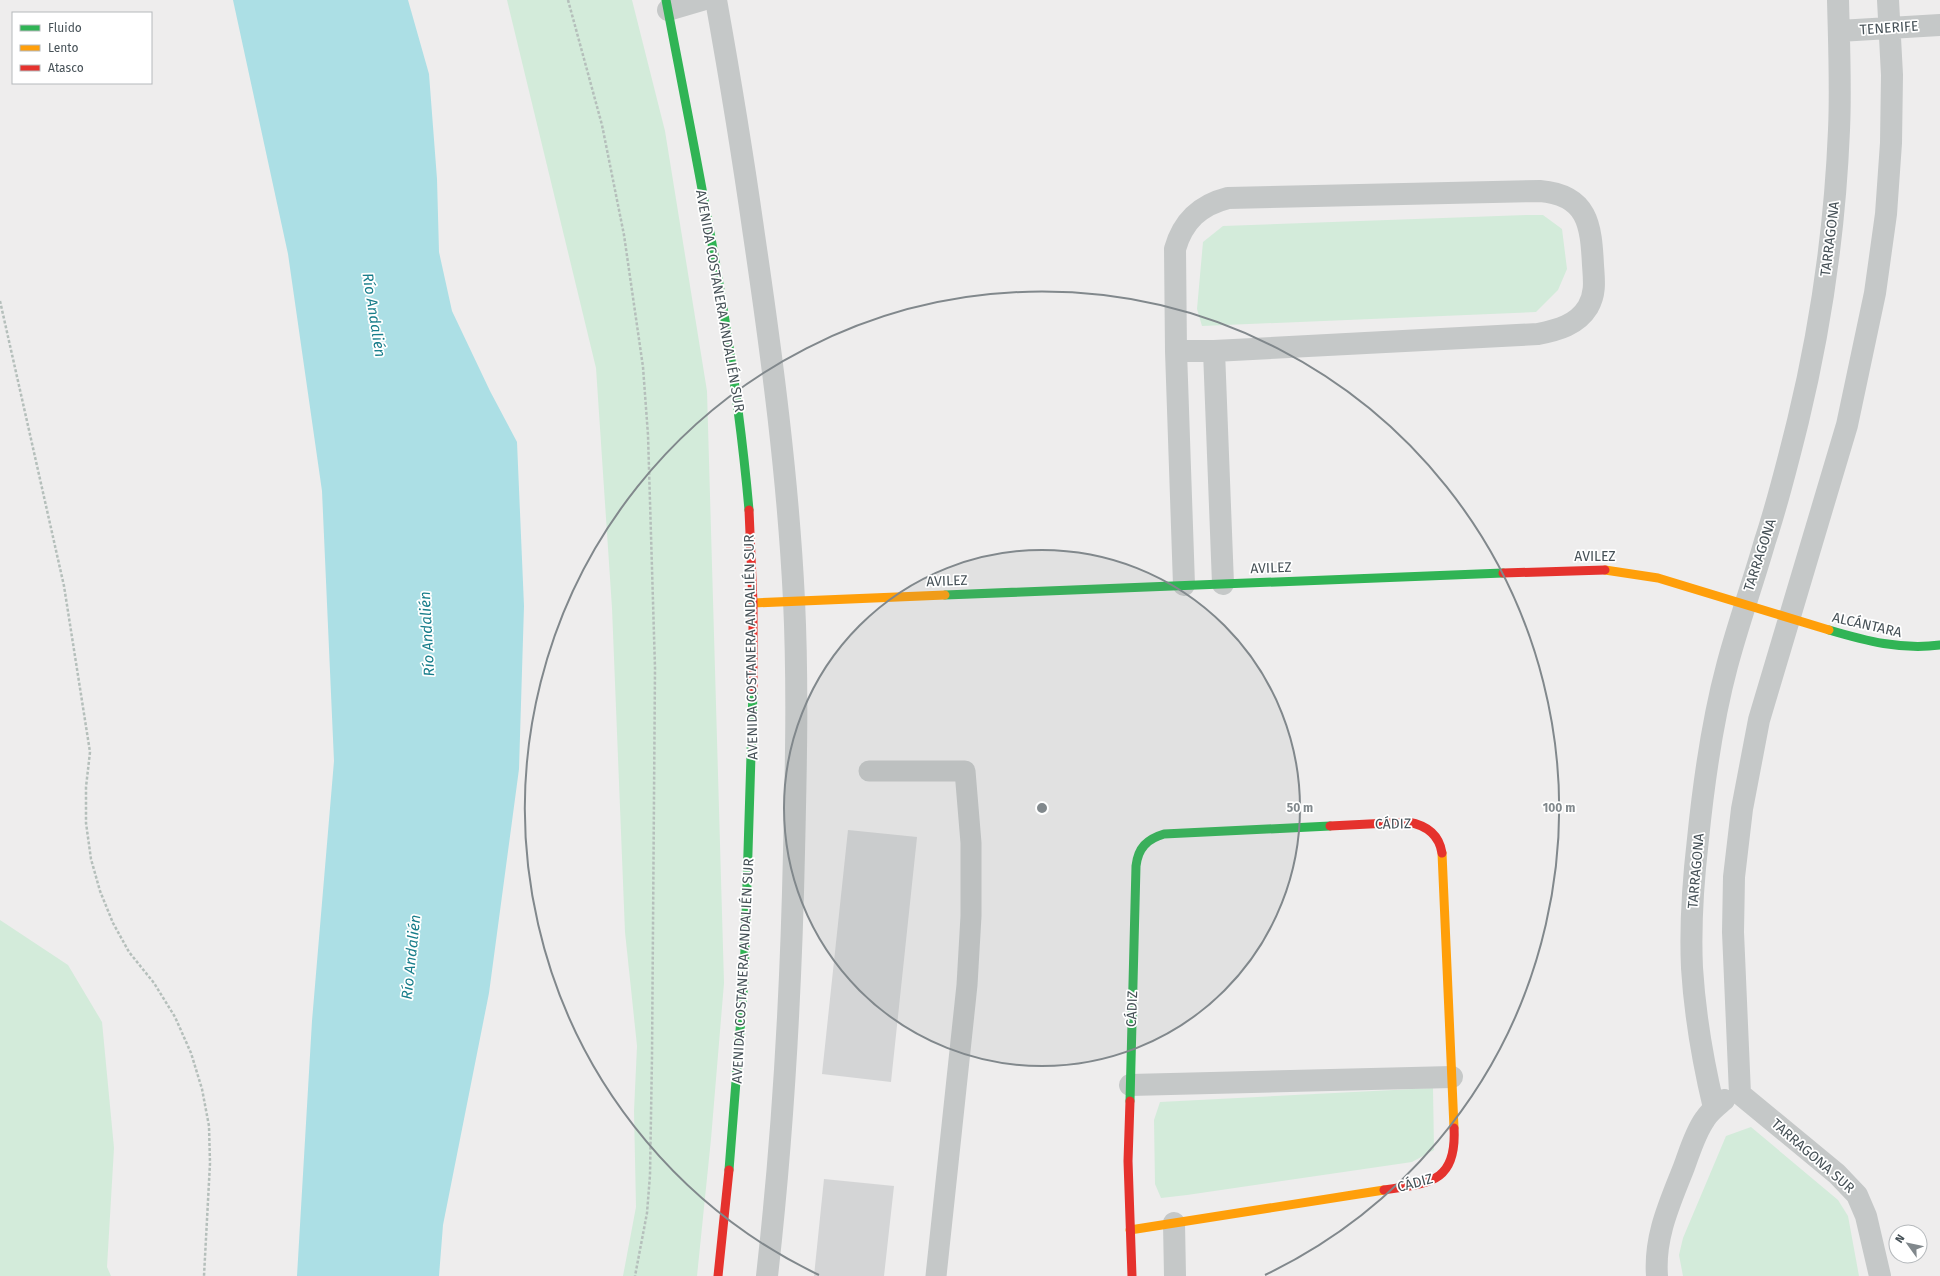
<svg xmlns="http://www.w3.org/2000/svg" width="1940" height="1276" viewBox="0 0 1940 1276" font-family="'Fira Sans',sans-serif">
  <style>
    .green { fill: #d3ebda }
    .water { fill: #acdfe5 }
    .building { fill: #d4d5d6 }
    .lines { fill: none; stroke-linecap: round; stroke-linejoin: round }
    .path { stroke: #b5bfbb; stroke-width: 2.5; stroke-dasharray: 3 2; stroke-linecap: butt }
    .lane { stroke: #c5c8c8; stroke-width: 21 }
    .street { stroke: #c5c8c8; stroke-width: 22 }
    .fast { stroke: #30b455; stroke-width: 9 }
    .slow { stroke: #ff9f0a; stroke-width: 9 }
    .jam { stroke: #e5322d; stroke-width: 9 }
    .ring { fill: none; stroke: #81888c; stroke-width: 2 }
    .labels { text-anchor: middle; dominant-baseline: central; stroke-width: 3.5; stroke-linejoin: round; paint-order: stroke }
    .street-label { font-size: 14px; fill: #465157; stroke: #fff }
    .water-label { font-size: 15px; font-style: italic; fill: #187d8a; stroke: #fff }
    .centre { fill: #81888c; stroke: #fff; stroke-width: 2 }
    .ring-label { font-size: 12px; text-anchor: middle; font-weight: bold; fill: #81888c; stroke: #fff; stroke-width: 3.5; stroke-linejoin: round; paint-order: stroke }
  </style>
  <rect width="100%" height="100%" fill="#eeeded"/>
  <path class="green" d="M507 0H632L665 131 707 391 724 983 711 1139 697 1276H623L636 1207 634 1111 637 1046 625 932 612 608 596 368Z
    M1526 215H1543L1562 229 1567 269 1558 290 1536 312 1202 326 1197 309 1203 242 1223 226Z
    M0 920 68 965 102 1022 114 1148 107 1267 111 1276H0Z
    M1433 1088 1434 1150 1412 1162 1187 1195 1161 1198 1155 1184 1154 1120 1160 1102Z
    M1751 1127 1838 1200 1848 1216 1859 1276H1683L1679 1255 1683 1238 1726 1136Z"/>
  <path class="water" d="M233 0H408L429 74 437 179 439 252 452 311 490 391 517 442 524 606 519 769 489 993 443 1225 439 1276H297L312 1021 334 761 322 491 288 254Z"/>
  <path class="building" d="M848 830 917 837 891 1082 822 1074Z
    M824 1179 894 1186 884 1276H814Z"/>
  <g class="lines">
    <path class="path" d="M568 0 602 125 624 235 643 367 648 435 655 668 652 1057 650 1175 647 1213 635 1276
      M0 301 64 586 90 752 86 787V823L91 859 100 891 113 923 129 952 154 983 175 1017 191 1053 202 1089 209 1126 210 1163 204 1276"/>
    <path class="lane" d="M869 771H965L971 843V916L967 985 936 1276"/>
    <path class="street" d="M716 0C730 78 743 157 754 235 772 357 788 478 794 600 798 684 796 768 794 852 791 994 783 1135 767 1276
      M668 10 702 0
      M1839 31 1940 25
      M1540 191C1588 195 1591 225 1593 265 1594 280 1596 293 1588 307 1577 325 1558 330 1538 334L1214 351H1176L1175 249C1183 221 1200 205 1228 198Z
      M1176 351 1184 585
      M1214 351 1223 584
      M1130 1085 1452 1077
      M1740 1094 1733 932 1734 877 1742 809 1759 720 1847 425 1875 293 1886 214 1891 143 1892 75 1888 0
      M1740 1094 1837 1174 1857 1195 1866 1216 1880 1276
      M1714 1108C1703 1062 1695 1016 1692 968 1690 925 1693 882 1698 839 1704 780 1712 722 1727 666 1738 624 1753 583 1765 541 1778 502 1788 461 1798 421 1821 326 1835 228 1839 130 1841 87 1839 43 1838 0
      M1174 1223 1175 1276
      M1657 1276C1654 1236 1670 1203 1684 1167 1690 1151 1695 1133 1705 1119 1710 1111 1717 1106 1724 1100"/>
    <path class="fast" d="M666 0C698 169 734 338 749 510
      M945 595 1503 573
      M1829 630C1866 641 1901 650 1940 645
      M1130 1101 1136 866C1138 848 1147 839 1164 834L1330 826
      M729 1170 744 980 753 691"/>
    <path class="slow" d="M1605 570 1658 578 1829 630
      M753 603 945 595
      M1442 853 1454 1128
      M1130 1230 1384 1190"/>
    <path class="jam" d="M749 510 753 603V691
      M1503 573 1605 570
      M1330 826 1408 822C1425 825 1439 834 1442 853
      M1130 1101 1128 1161 1132 1276
      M1384 1190C1429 1183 1457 1183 1454 1128
      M718 1276 729 1170"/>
  </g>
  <circle cx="1042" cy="808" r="258" fill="#81888c" fill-opacity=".12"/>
  <g class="ring">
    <circle cx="1042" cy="808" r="258"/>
    <path d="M819 1275A517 517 0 1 1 1265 1275"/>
  </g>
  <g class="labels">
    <g class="street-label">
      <text transform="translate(1889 28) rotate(-4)">TENERIFE</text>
      <text transform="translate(1830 239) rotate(-83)">TARRAGONA</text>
      <text transform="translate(720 301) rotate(80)">AVENIDA COSTANERA ANDALIÉN SUR</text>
      <text transform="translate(1760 555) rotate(-72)">TARRAGONA</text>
      <text x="1595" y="556">AVILEZ</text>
      <text transform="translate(1271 568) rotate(-2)">AVILEZ</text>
      <text transform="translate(947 581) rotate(-2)">AVILEZ</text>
      <text transform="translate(1867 625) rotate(13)">ALCÁNTARA</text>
      <text transform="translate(751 647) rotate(-91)">AVENIDA COSTANERA ANDALIÉN SUR</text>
      <text transform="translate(1393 824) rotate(-1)">CÁDIZ</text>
      <text transform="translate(1696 871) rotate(-85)">TARRAGONA</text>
      <text transform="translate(743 971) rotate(-87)">AVENIDA COSTANERA ANDALIÉN SUR</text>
      <text transform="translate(1132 1009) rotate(-88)">CÁDIZ</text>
      <text transform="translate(1813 1156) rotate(41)">TARRAGONA SUR</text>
      <text transform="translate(1415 1183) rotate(-15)">CÁDIZ</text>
    </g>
    <g class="water-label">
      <text transform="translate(374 315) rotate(81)">Río Andalién</text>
      <text transform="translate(427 634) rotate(-93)">Río Andalién</text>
      <text transform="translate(411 957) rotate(-84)">Río Andalién</text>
    </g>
  </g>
  <circle cx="1042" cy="808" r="6" class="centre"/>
  <g class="ring-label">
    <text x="1300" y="812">50 m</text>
    <text x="1559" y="812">100 m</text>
  </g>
  <rect x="12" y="12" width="140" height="72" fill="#ffffff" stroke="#b5b9bc"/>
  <rect x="20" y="25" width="20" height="6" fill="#30b455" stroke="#b5b9bc"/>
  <text x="48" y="32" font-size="12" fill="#465157">Fluido</text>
  <rect x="20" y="45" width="20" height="6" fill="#ff9f0a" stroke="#b5b9bc"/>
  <text x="48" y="52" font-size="12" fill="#465157">Lento</text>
  <rect x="20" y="65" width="20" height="6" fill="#e5322d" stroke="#b5b9bc"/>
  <text x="48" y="72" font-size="12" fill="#465157">Atasco</text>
  <g transform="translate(1908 1244) rotate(303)"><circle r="19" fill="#ffffff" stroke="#b5b9bc"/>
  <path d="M0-3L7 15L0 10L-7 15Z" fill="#81888c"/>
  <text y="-6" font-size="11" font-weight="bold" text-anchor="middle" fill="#465157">N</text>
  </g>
</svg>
